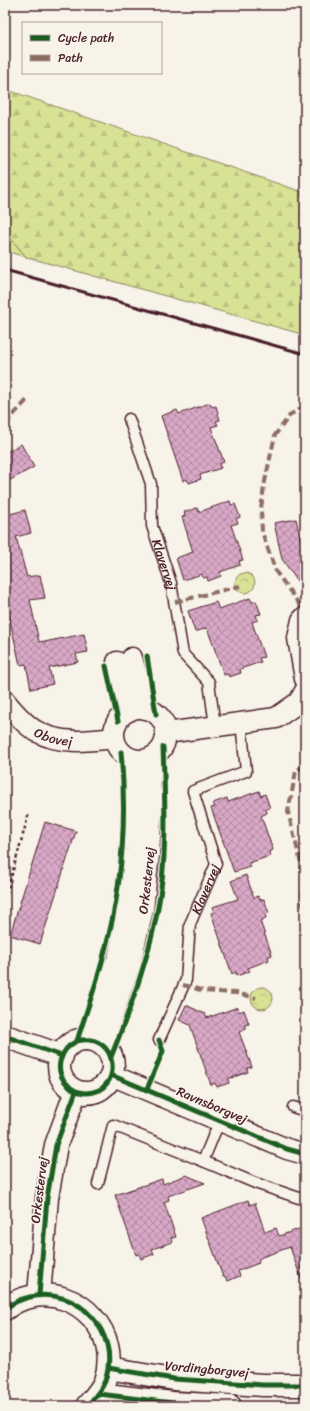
<svg xmlns="http://www.w3.org/2000/svg" width="310" height="1411" viewBox="0 0 310 1411" font-family="Sriracha,sans-serif">
  <style>
    .forest { fill: url(#forest-firs); stroke: #908060 }
    .park { fill: url(#park-crowns); stroke: #908060 }
    .garden { fill: #d7e295; stroke: #908060 }
    .building { fill: url(#building-cross-hatch); stroke: #4a1f2b }
    .lines { fill: none; stroke-linecap: round; stroke-linejoin: round }
    .lane-casing { stroke: #4a1f2b; stroke-width: 13 }
    .street-casing { stroke: #4a1f2b; stroke-width: 23 }
    .secondary-casing { stroke: #4a1f2b; stroke-width: 25 }
    .path { stroke: #4a1f2b; stroke-width: 2.5; stroke-dasharray: 3 3; stroke-linecap: butt }
    .lane { stroke: #f7f3e8; stroke-width: 10 }
    .street { stroke: #f7f3e8; stroke-width: 20 }
    .secondary { stroke: #f7f3e8; stroke-width: 22 }
    .rail { stroke: #4a1f2b; stroke-width: 3 }
    .quiet { stroke: #8d6e63; stroke-width: 4; stroke-dasharray: 8 4; stroke-linecap: butt }
    .cycleway-casing { stroke: #f7f3e8; stroke-width: 8 }
    .cycleway { stroke: #1b5e20; stroke-width: 5 }
    .labels { text-anchor: middle; dominant-baseline: central; stroke-width: 3.5; stroke-linejoin: round; paint-order: stroke }
    .street-label { font-size: 13px; fill: #4a1f2b; stroke: #f7f3e8 }
  </style>
  <defs>
    <pattern id="forest-firs" width="22" height="20" patternUnits="userSpaceOnUse"><rect width="22" height="20" fill="#d7e295"/><path d="M5 1l3.5 6h-7zM16 11l3.5 6h-7z" fill="#bac181"/></pattern>
    <pattern id="park-crowns" width="20" height="18" patternUnits="userSpaceOnUse"><rect width="20" height="18" fill="#d7e295"/><path d="M2 6a3 3 0 1 1 6 0M12 15a3 3 0 1 1 6 0" fill="none" stroke="#bac181"/></pattern>
    <pattern id="building-cross-hatch" width="8" height="8" patternUnits="userSpaceOnUse"><rect width="8" height="8" fill="#d8a8c6"/><path d="M0 0l8 8M0 8l8-8" fill="none" stroke="#b188a1"/></pattern>
  </defs>
  <rect width="100%" height="100%" fill="#f7f3e8"/>
  <filter id="ink" filterUnits="userSpaceOnUse"><feTurbulence type="fractalNoise" baseFrequency=".025" numOctaves="2"/><feDisplacementMap in="SourceGraphic" scale="8" xChannelSelector="R" yChannelSelector="G"/><feConvolveMatrix kernelMatrix="1 2 1 2 8 2 1 2 1" color-interpolation-filters="sRGB"/></filter>
  <g filter="url(#ink)">
    <path class="forest" d="M5 89 305 193V335L26 257 5 231Z"/>
    <path class="park" d="M235 583a10 10 0 1 1 20 0a10 10 0 1 1-20 0Z
      M251 998a11 11 0 1 1 22 0a11 11 0 1 1-22 0Z"/>
    <path class="garden" d="M5 231 26 257 5 251Z"/>
    <path class="building" d="M210 403 212 407 216 406 220 420 216 421 218 425 211 427 224 462 219 464 221 468 200 475 201 479 189 483 187 479 183 481 161 416 177 410 179 414Z
      M21 444 34 467 5 483V453Z
      M230 501 231 505 235 504 240 517 236 519 238 523 231 525 243 560 239 561 240 565 220 572 221 576 208 581 207 577 203 578 202 574 183 580 176 558 193 552 182 517 185 516 184 512 197 508 199 512Z
      M25 510 31 533 16 537 27 577 40 575 45 598 30 600 39 642 44 641V642L84 634 88 652 76 654 78 662 49 668 53 684 31 689 26 664 20 665 5 598V512H10V514Z
      M296 519 303 550 305 553V592L282 559 274 523Z
      M250 598 252 602 256 601 261 614 256 615 258 620 252 622 264 657 259 658 261 662 240 669 241 673 229 677 228 674 224 675 207 628 195 632 188 611 216 602 219 609Z
      M259 791 261 796 265 794 270 808 266 809 267 813 261 816 273 850 269 852 270 856 249 863 251 867 234 872 211 808 215 807 213 803 227 798 228 802Z
      M45 822 76 831 40 944 10 935Z
      M246 875 254 898 258 896 260 900 264 899 269 913 265 914 266 918 260 921 272 955 268 957 269 960 248 968 250 971 237 976 236 972 232 974 211 913 214 912 212 907 238 899 231 881Z
      M186 1005 205 1014 207 1018 238 1007 239 1012 244 1010 249 1024 244 1025 246 1029 239 1032 252 1067 247 1068 248 1072 228 1079 229 1083 217 1087 215 1083 211 1085 190 1025 179 1020Z
      M186 1175 205 1183 168 1196 169 1200 164 1202 176 1237 171 1238 173 1242 152 1249 154 1254 141 1259 139 1254 136 1255 115 1195 162 1179 163 1184Z
      M248 1200 250 1205 255 1203 265 1232 276 1228 279 1236 302 1228 305 1237V1283L303 1284 290 1247 262 1257 258 1260 259 1263 238 1271 240 1276 227 1281 225 1276 223 1277 201 1218Z"/>
    <g class="lines">
      <g class="lane-casing">
        <g id="lane">
          <path id="s1" d="M129 419 151 484 152 526 171 583 183 654 209 682 215 726"/>
          <path id="s2" d="M159 1040 186 980 190 924 216 864 193 791 246 771 241 722"/>
          <path d="M293 1107 305 1111"/>
          <path d="M203 1161 220 1120"/>
          <path d="M98 1184 113 1125 203 1161 255 1183 305 1200"/>
        </g>
      </g>
      <g class="street-casing">
        <g id="street">
          <path d="M305 617 302 620 298 638 305 679"/>
          <path d="M132 658 145 709"/>
          <path d="M117 662 129 711"/>
          <path id="s3" d="M5 701C14 712 24 724 36 731 60 745 88 741 114 738"/>
          <circle cx="140" cy="734" r="26"/>
          <path d="M166 733 276 718 299 702 305 691"/>
          <path d="M87 1040 118 958 129 905 135 850 137 799 132 759"/>
          <path id="s4" d="M102 1045 130 964 143 909 149 855 152 799 150 786V758"/>
          <path d="M111 1075 287 1149 305 1154"/>
        </g>
      </g>
      <g class="secondary-casing">
        <path id="secondary" d="M5 1036 62 1056
          M59 1066a27 27 0 1 1 54 0a27 27 0 1 1-54 0Z
          M39 1295 47 1198 56 1145 76 1091
          M5 1309C12 1303 21 1299 30 1297 78 1286 122 1333 105 1381 101 1391 94 1398 87 1406
          M108 1368 174 1379 263 1385H305
          M99 1394 172 1403 230 1406"/>
      </g>
      <path class="path" d="M5 899 29 813"/>
      <use href="#lane" class="lane"/>
      <use href="#street" class="street"/>
      <use href="#secondary" class="secondary"/>
      <path class="rail" d="M5 270 305 354"/>
      <path class="quiet" d="M305 407 291 414 275 435 264 486 261 509 262 532 276 572 305 612
        M5 424 27 400
        M175 602 240 586
        M304 670H305
        M305 765 296 771 288 812 304 875 302 902 305 912
        M183 985 204 991 236 993 256 998"/>
      <g class="cycleway-casing">
        <path id="cycleway" d="M147 656 156 714
          M106 666 118 721
          M5 1036 62 1056
          M77 1041C119 1030 125 1093 86 1093 79 1093 71 1090 67 1084 53 1070 60 1049 77 1041 86 1012 97 983 104 954 122 889 127 819 121 752
          M111 1057C130 1010 147 963 157 913 168 858 165 802 163 747
          M111 1075 287 1149 305 1154
          M147 1089 163 1051 159 1040
          M39 1295 47 1198 56 1145 76 1091
          M5 1309C12 1303 21 1299 30 1297 78 1286 122 1333 105 1381 101 1391 94 1398 87 1406
          M108 1368 174 1379 263 1385H305
          M99 1394 172 1403 230 1406"/>
      </g>
      <use href="#cycleway" class="cycleway"/>
    </g>
  </g>
  <g class="labels">
    <g class="street-label">
      <text stroke="none"><textPath href="#s1" startOffset="151">Klavervej</textPath></text>
      <text stroke="none"><textPath href="#s3" startOffset="62">Obovej</textPath></text>
      <text stroke="none"><textPath href="#s4" startOffset="171">Orkestervej</textPath></text>
      <text stroke="none"><textPath href="#s2" startOffset="160">Klavervej</textPath></text>
      <text transform="translate(212 1105) rotate(23)">Ravnsborgvej</text>
      <text transform="translate(39 1190) rotate(-83)">Orkestervej</text>
      <text transform="translate(207 1369) rotate(5)">Vordingborgvej</text>
    </g>
  </g>
  <rect width="310" height="1411" fill="none" stroke="#f7f3e8" stroke-width="20"/>
  <rect x="10" y="10" width="290" height="1391" fill="none" stroke="#4a1f2b" stroke-width="1.5" filter="url(#ink)"/>
  <rect x="22" y="22" width="140" height="52" fill="#f7f3e8" stroke="#b29e9c"/>
  <rect x="30" y="35" width="20" height="6" fill="#1b5e20" stroke="#b29e9c"/>
  <text x="58" y="42" font-size="12" fill="#4a1f2b">Cycle path</text>
  <rect x="30" y="55" width="20" height="6" fill="#8d6e63" stroke="#b29e9c"/>
  <text x="58" y="62" font-size="12" fill="#4a1f2b">Path</text>
</svg>
